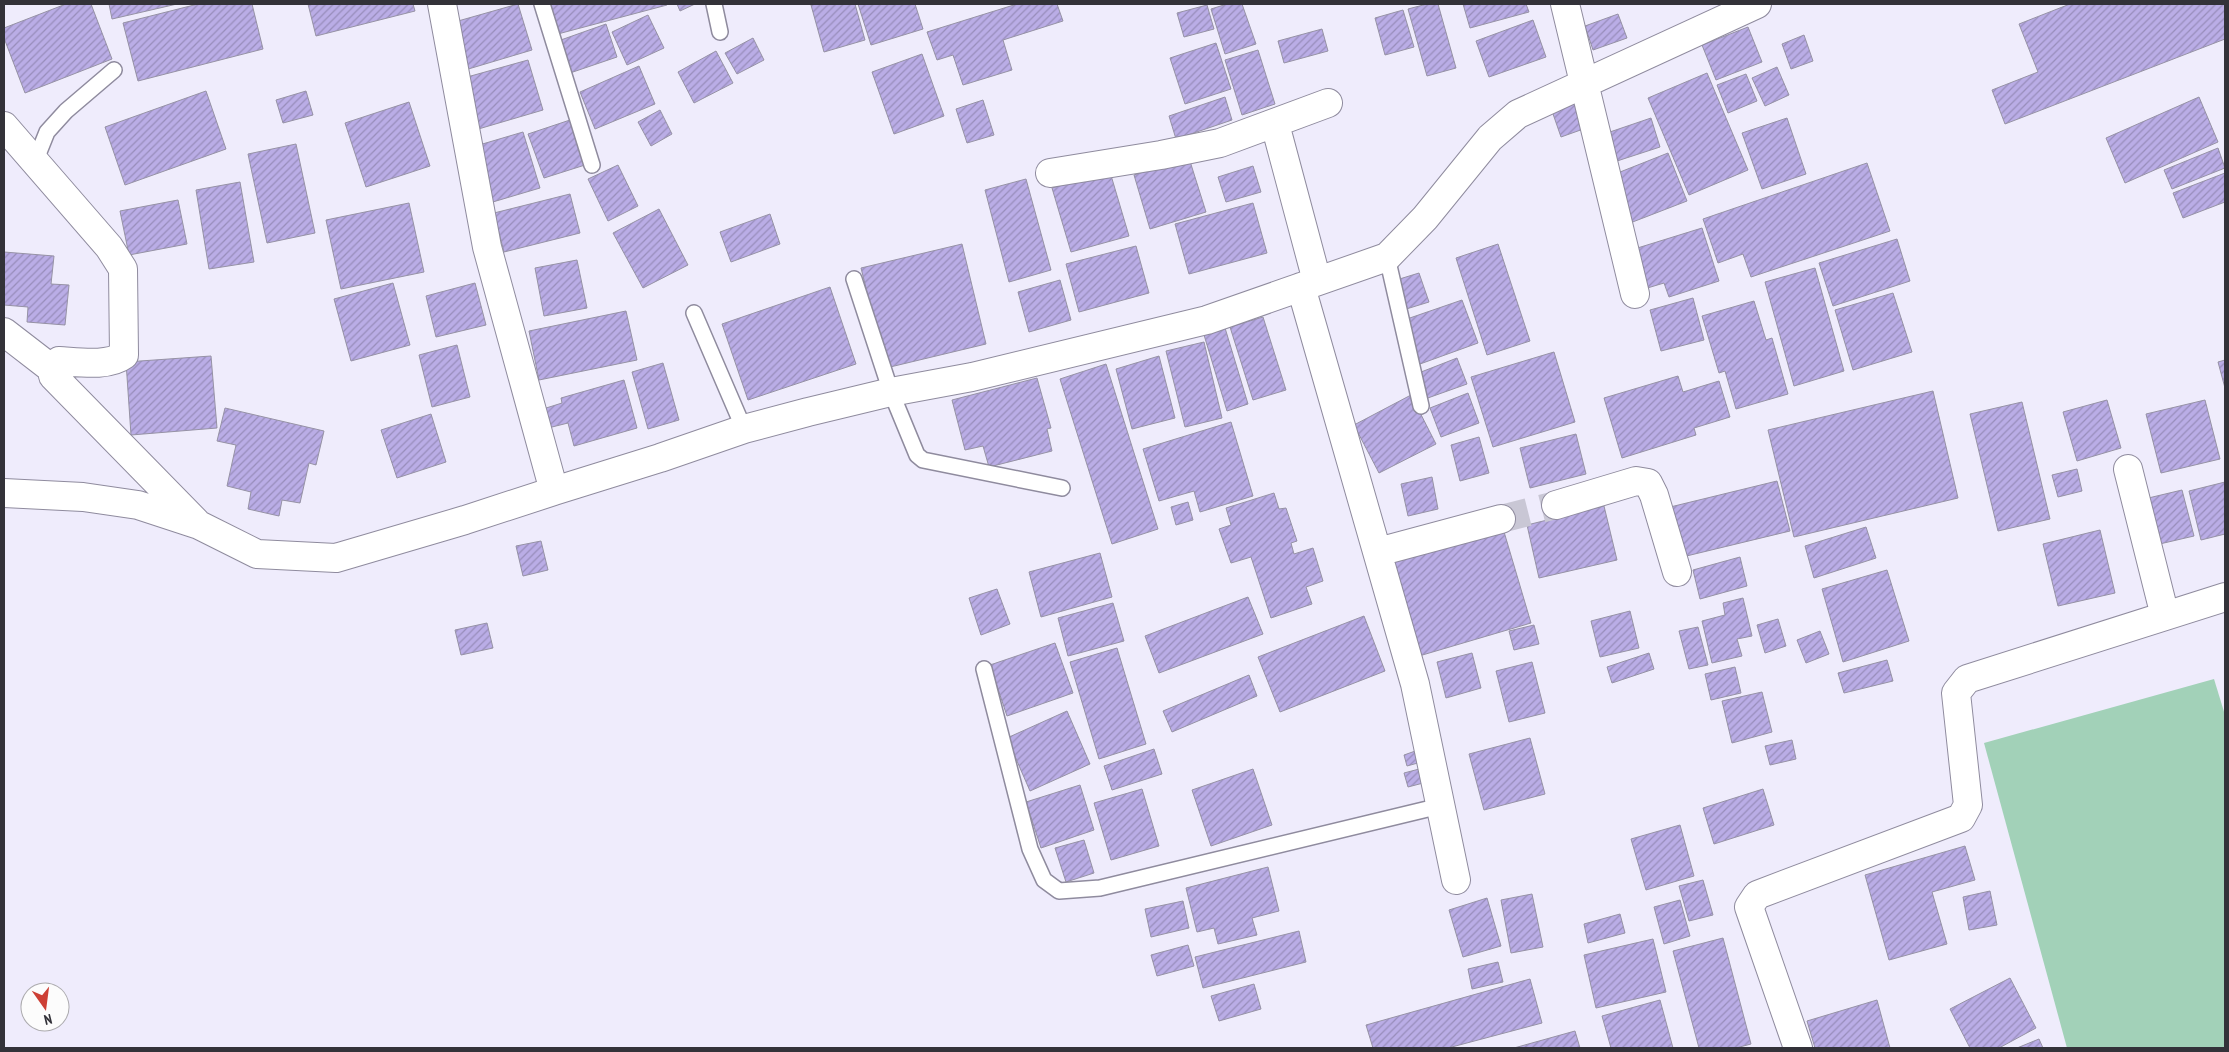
<svg xmlns="http://www.w3.org/2000/svg" width="2229" height="1052" viewBox="0 0 2229 1052" font-family="'PT Sans Narrow',sans-serif">
  <style>
    .grass { fill: #a2d1b8 }
    .building { fill: url(#building-hatch); stroke: #9692a5 }
    .lines { fill: none; stroke-linecap: round; stroke-linejoin: round }
    .minor-tunnel { stroke: #c9c7d5; stroke-width: 28; stroke-dasharray: 28 14; stroke-linecap: butt }
    .service-casing { stroke: #8f8b9e; stroke-width: 18 }
    .minor-casing { stroke: #8f8b9e; stroke-width: 30 }
    .service { stroke: #fff; stroke-width: 15 }
    .minor { stroke: #fff; stroke-width: 28 }
  </style>
  <defs>
    <pattern id="building-hatch" width="6" height="6" patternUnits="userSpaceOnUse" patternTransform="scale(1.25)"><rect width="6" height="6" fill="#baade6"/><path d="M-1 1l2-2M0 6l6-6M5 7l2-2" fill="none" stroke="#988dbb"/></pattern>
  </defs>
  <rect width="100%" height="100%" fill="#efecfc"/>
  <path class="grass" d="M2214 679 2225 715V1048H2067L1984 743Z"/>
  <path class="building" d="M66 4H91L112 59 25 93 4 38V28Z
    M109 4H177L112 19Z
    M198 4H252L263 49 138 81 123 23Z
    M308 4H413L415 11 316 36Z
    M518 4 532 50 465 70 451 23Z
    M546 4H667V5L554 35Z
    M677 4H695L680 11Z
    M816 4H855L865 40 824 52 811 5Z
    M858 4H915L923 29 871 45Z
    M1017 4H1057L1063 21 1003 40 1012 70 963 85 953 55 937 60 927 32Z
    M1227 4H1242L1256 44 1225 54 1211 9Z
    M1427 4H1438L1456 68 1427 76 1408 9Z
    M1463 4H1526L1529 12 1470 28Z
    M2070 4H2225V39L2005 124 1992 90 2038 72 2019 24Z
    M1207 5 1214 29 1184 37 1177 13Z
    M1403 10 1414 47 1385 55 1375 18Z
    M1618 14 1627 38 1593 50 1585 26Z
    M648 15 664 48 627 65 612 32Z
    M1533 20 1546 57 1489 77 1476 41Z
    M606 24 617 57 570 73 558 41Z
    M1748 27 1762 62 1716 80 1702 45Z
    M1322 29 1328 51 1284 63 1278 41Z
    M1804 35 1813 61 1791 69 1782 44Z
    M753 38 764 60 737 74 725 53Z
    M1216 43 1231 89 1185 104 1170 58Z
    M1258 50 1275 104 1242 115 1225 60Z
    M716 51 733 83 694 103 678 72Z
    M922 54 944 116 894 134 872 72Z
    M528 60 543 110 475 130 460 79Z
    M639 66 655 104 595 129 580 92Z
    M1777 67 1789 95 1765 106 1752 78Z
    M1707 73 1748 170 1689 195 1648 98Z
    M1746 74 1757 101 1728 113 1717 85Z
    M206 91 226 149 125 185 105 127Z
    M306 91 313 115 283 123 276 100Z
    M1225 97 1232 120 1176 139 1169 116Z
    M2199 97 2218 142 2125 183 2106 138Z
    M983 100 994 135 967 143 956 109Z
    M1580 101 1589 127 1561 137 1552 111Z
    M409 102 430 166 366 187 345 123Z
    M660 110 672 134 651 146 638 122Z
    M1651 118 1660 147 1614 162 1604 134Z
    M1787 118 1806 174 1762 189 1742 133Z
    M570 120 585 165 544 178 528 134Z
    M523 132 540 188 486 204 469 148Z
    M296 144 315 233 267 243 248 154Z
    M2218 148 2225 168 2172 189 2164 170Z
    M1668 153 1687 201 1630 223 1610 176Z
    M1189 158 1206 212 1150 229 1134 175Z
    M1867 163 1890 231 1751 277 1743 254 1718 263 1703 219Z
    M618 165 638 206 608 221 588 179Z
    M1253 166 1261 192 1226 202 1218 177Z
    M1110 172 1129 236 1071 252 1052 188Z
    M2225 173V202L2183 218 2173 193Z
    M1026 179 1051 270 1009 282 985 190Z
    M240 182 254 262 209 269 196 190Z
    M570 194 580 233 504 252 494 213Z
    M178 200 187 244 129 255 120 211Z
    M409 203 424 272 341 289 326 220Z
    M1253 203 1267 253 1189 274 1175 224Z
    M659 209 688 265 643 288 613 233Z
    M770 214 780 244 731 262 720 232Z
    M1702 228 1719 281 1669 297 1664 283 1644 289 1631 250Z
    M1897 239 1910 281 1833 306 1819 263Z
    M962 244 986 344 886 368 861 268Z
    M1498 244 1530 341 1487 355 1456 258Z
    M1136 246 1149 293 1079 312 1066 264Z
    M4 252 54 256 51 284 69 285 65 325 27 322 28 307 4 305Z
    M577 260 587 308 544 316 535 268Z
    M1815 268 1844 371 1794 386 1765 282Z
    M1419 273 1429 302 1403 310 1393 281Z
    M1060 280 1071 320 1029 332 1018 292Z
    M393 283 410 345 351 361 334 299Z
    M475 283 486 325 436 337 426 296Z
    M830 287 856 364 748 400 722 324Z
    M1893 293 1912 352 1853 370 1835 310Z
    M1693 298 1704 340 1661 351 1650 310Z
    M1462 300 1478 343 1420 364 1404 320Z
    M1754 301 1766 340 1772 338 1788 394 1736 409 1725 371 1719 373 1702 316Z
    M626 311 637 360 539 380 529 331Z
    M1263 317 1286 390 1253 400 1230 327Z
    M1222 318 1248 404 1227 411 1201 325Z
    M1204 342 1222 418 1185 427 1166 351Z
    M457 345 470 397 432 407 419 355Z
    M1554 352 1575 422 1493 447 1471 377Z
    M211 356 217 428 131 435 126 362Z
    M1159 356 1175 418 1132 429 1116 369Z
    M1457 358 1467 384 1425 399 1416 374Z
    M2225 360V388L2218 362Z
    M663 363 679 420 648 429 632 372Z
    M1106 364 1158 529 1112 544 1060 379Z
    M1678 376 1683 392 1719 381 1730 417 1694 428 1696 435 1622 458 1604 398Z
    M1037 378 1051 428 1047 429 1052 451 989 467 983 446 965 450 952 400Z
    M624 380 637 428 574 446 568 423 548 428 543 409 562 403 561 398Z
    M1933 391 1958 498 1794 537 1768 430Z
    M1468 393 1479 423 1441 437 1430 408Z
    M1411 395 1436 444 1379 473 1354 425Z
    M2107 400 2121 448 2077 461 2063 412Z
    M2205 400 2220 459 2161 473 2146 414Z
    M2022 402 2050 519 1998 531 1970 414Z
    M225 408 324 431 316 465 309 463 300 503 282 500 279 516 248 509 251 492 227 486 236 445 217 441Z
    M431 414 446 462 397 478 381 430Z
    M1231 422 1253 496 1200 512 1194 491 1159 501 1143 449Z
    M1576 434 1586 474 1530 488 1520 448Z
    M1479 437 1489 473 1460 481 1451 445Z
    M2077 469 2082 491 2058 497 2052 475Z
    M1432 477 1438 509 1408 516 1401 484Z
    M1777 481 1790 531 1674 559 1662 509Z
    M2225 482V534L2201 540 2189 491Z
    M2182 490 2194 536 2151 546 2140 500Z
    M1274 493 1279 509 1286 508 1297 541 1291 543 1294 554 1313 548 1323 581 1306 587 1312 604 1271 618 1251 557 1231 563 1219 529 1231 525 1226 508Z
    M1188 502 1193 520 1176 525 1171 507Z
    M1604 506 1617 560 1539 578 1527 525Z
    M1502 525 1531 623 1419 656 1390 559Z
    M1866 527 1876 558 1814 578 1805 546Z
    M2100 530 2115 593 2058 606 2043 544Z
    M541 541 548 570 523 576 516 546Z
    M1100 553 1112 597 1041 617 1029 572Z
    M1740 557 1747 586 1700 599 1693 570Z
    M1887 570 1909 641 1843 662 1822 589Z
    M997 589 1010 624 981 635 969 598Z
    M1248 597 1263 634 1159 673 1145 636Z
    M1743 598 1752 636 1737 639 1742 656 1712 663 1702 621 1725 615 1723 603Z
    M1113 603 1124 641 1068 656 1058 618Z
    M1630 611 1639 648 1600 657 1591 621Z
    M1364 616 1385 671 1280 712 1258 657Z
    M1778 619 1786 646 1765 653 1757 625Z
    M487 623 493 648 461 655 455 630Z
    M1534 625 1539 644 1514 650 1509 631Z
    M1698 627 1708 665 1689 669 1679 631Z
    M1820 631 1829 654 1806 663 1797 640Z
    M1055 643 1073 693 1007 716 990 665Z
    M1117 648 1146 744 1099 759 1070 662Z
    M1472 653 1481 688 1446 698 1437 662Z
    M1649 653 1654 669 1612 683 1607 667Z
    M1887 660 1893 681 1844 693 1838 673Z
    M1532 662 1545 713 1509 722 1496 671Z
    M1735 667 1741 693 1711 700 1705 674Z
    M1249 675 1257 696 1172 732 1163 711Z
    M1762 692 1772 732 1732 743 1722 701Z
    M1067 711 1090 764 1030 791 1007 738Z
    M1530 738 1545 794 1484 810 1469 754Z
    M1792 740 1796 759 1770 765 1765 746Z
    M1154 749 1162 774 1112 790 1104 766Z
    M1421 749 1425 761 1407 766 1404 755Z
    M1423 768 1427 782 1408 787 1404 773Z
    M1253 769 1272 825 1211 846 1192 790Z
    M1080 785 1094 830 1041 848 1026 802Z
    M1142 789 1159 846 1111 860 1094 803Z
    M1763 789 1774 825 1714 844 1703 808Z
    M1680 825 1694 876 1646 890 1631 839Z
    M1084 840 1094 873 1066 882 1055 848Z
    M1965 846 1975 880 1932 892 1947 944 1889 960 1865 875Z
    M1268 867 1279 911 1252 918 1257 935 1218 944 1214 928 1197 932 1186 888Z
    M1703 880 1713 915 1689 921 1679 886Z
    M1990 891 1997 925 1969 930 1963 897Z
    M1532 894 1543 947 1511 953 1501 900Z
    M1487 898 1501 946 1463 957 1449 910Z
    M1680 900 1690 936 1664 944 1654 907Z
    M1183 901 1189 928 1151 937 1145 909Z
    M1620 914 1625 933 1588 943 1584 924Z
    M1299 931 1306 962 1203 988 1195 957Z
    M1723 938 1751 1044 1736 1048H1699L1673 951Z
    M1653 939 1666 992 1596 1008 1584 955Z
    M1188 945 1194 966 1157 976 1151 955Z
    M1498 962 1503 982 1472 989 1468 969Z
    M2010 978 2036 1028 1999 1048H1970L1950 1009Z
    M1530 979 1542 1023 1448 1048H1373L1366 1025Z
    M1254 984 1261 1009 1219 1021 1211 996Z
    M1660 1000 1673 1048H1611L1602 1016Z
    M1877 1000 1890 1048H1815L1807 1021Z
    M1575 1031 1580 1048H1514Z
    M2039 1039 2043 1048H2017Z"/>
  <g class="lines">
    <path class="minor-tunnel" d="M1501 519 1556 505"/>
    <g class="service-casing">
      <path id="service" d="M542 4 592 165
        M714 4 720 32
        M35 162 47 132 66 111 114 70
        M1387 257 1421 406
        M854 279 891 392 917 455 923 460 1062 488
        M694 313 744 429
        M984 669 1030 849 1044 880 1059 891 1100 888 1440 806"/>
    </g>
    <g class="minor-casing">
      <path id="minor" d="M1565 4 1635 294
        M1275 124 1317 281
        M4 126 109 247 123 269 124 355C108 367 78 362 59 361L52 369 53 376 196 522
        M1050 173 1161 155 1220 143 1328 103
        M1301 287 1415 684 1456 880
        M4 332 52 369
        M2128 469 2165 616
        M554 491 660 458 744 429 808 412 891 392 972 377 1207 320 1387 257 1425 218 1490 138 1518 114 1757 4
        M4 493 83 497 138 505 199 525 257 554 336 558 465 520 554 491 487 247 442 4
        M1556 505 1636 481 1648 483 1654 495 1677 572
        M1378 552 1501 519
        M1798 1048 1749 907 1757 895 1961 818 1968 805 1956 693 1967 679 2225 597"/>
    </g>
    <use href="#service" class="service"/>
    <use href="#minor" class="minor"/>
  </g>
  <rect width="2229" height="1052" fill="none" stroke="#333239" stroke-width="10"/>
  <g transform="translate(45 1007) rotate(166)"><circle r="24" fill="#fcfcfc" stroke="#acabae"/>
  <path d="M0-4L9 19L0 12L-9 19Z" fill="#cd3f35"/>
  <text y="-8" font-size="14" font-weight="bold" text-anchor="middle" fill="#333239">N</text>
  </g>
</svg>
